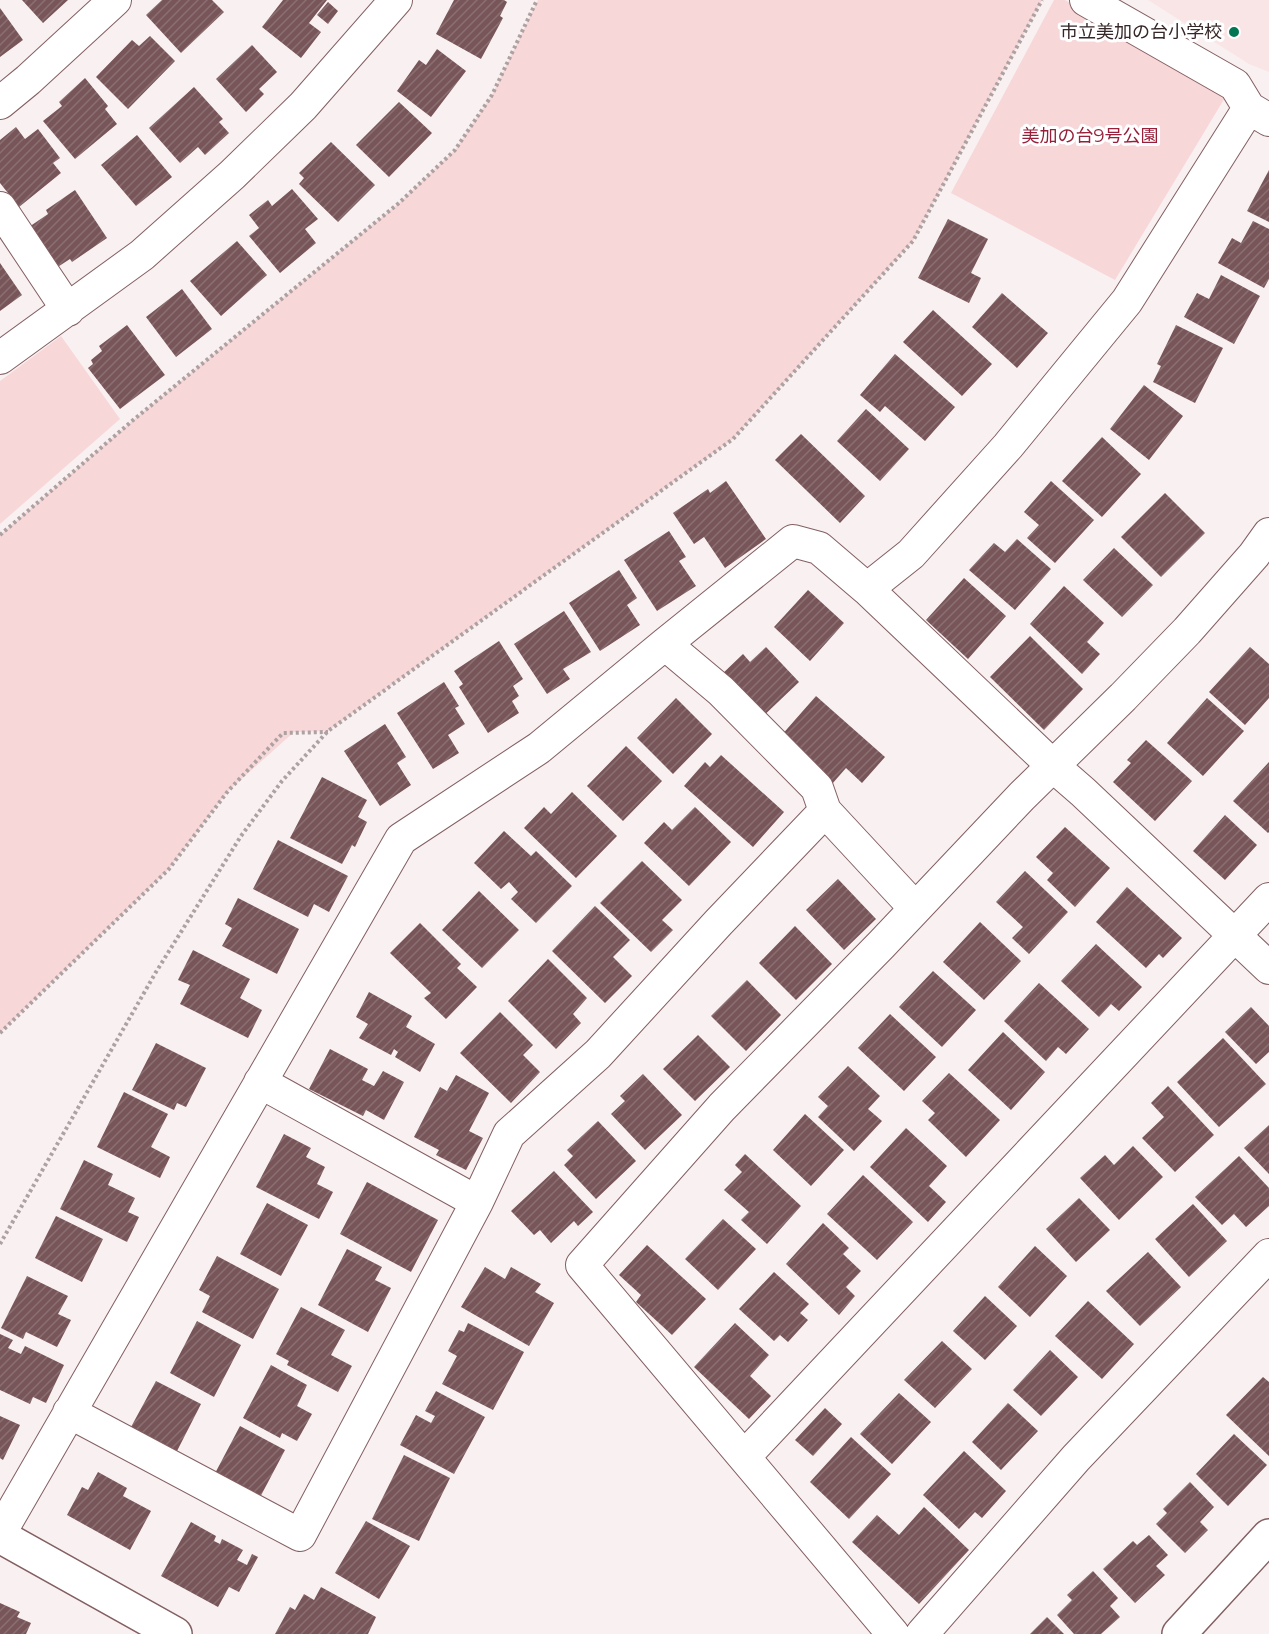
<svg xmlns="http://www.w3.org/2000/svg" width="1269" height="1634" viewBox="0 0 1269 1634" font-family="Montserrat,'Noto Sans JP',sans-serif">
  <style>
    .built { fill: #fae5e6 }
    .park { fill: #f8d7d9 }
    .building { fill: url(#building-hatch) }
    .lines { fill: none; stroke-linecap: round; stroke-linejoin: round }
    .minor-casing { stroke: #835f62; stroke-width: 34 }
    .tertiary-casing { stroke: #835f62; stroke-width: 36 }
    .path { stroke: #ada1a2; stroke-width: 4; stroke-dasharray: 3 3; stroke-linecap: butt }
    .minor { stroke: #fff; stroke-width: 32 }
    .tertiary { stroke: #fff; stroke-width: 33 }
    .poi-dot { fill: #007653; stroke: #fff; stroke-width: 2 }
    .labels { text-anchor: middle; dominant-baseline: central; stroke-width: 6; stroke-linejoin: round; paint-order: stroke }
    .poi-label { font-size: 18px; fill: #352627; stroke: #fff; text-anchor: end }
    .park-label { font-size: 18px; fill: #96203a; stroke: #fff }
  </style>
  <defs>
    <pattern id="building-hatch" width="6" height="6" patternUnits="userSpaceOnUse" patternTransform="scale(1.5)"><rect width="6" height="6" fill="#785558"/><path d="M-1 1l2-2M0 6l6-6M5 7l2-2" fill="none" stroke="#8a6f72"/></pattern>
  </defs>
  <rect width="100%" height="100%" fill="#f9f0f1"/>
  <path class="built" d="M1148 0H1269V72L1249 64Z"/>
  <path class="park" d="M538 0H1042L913 241 733 439 328 731 294 732 228 791 169 869 0 1033V535L132 421 399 203 455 150 492 95Z
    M1054 0H1065L1226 96 1115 280 951 193Z
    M61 336 120 419 0 524V381Z"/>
  <path class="building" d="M22 0H68L43 23Z
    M162 0H212L224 12 181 53 146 15Z
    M283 0H327L309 23 321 32 301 58 262 27Z
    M454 0H504L507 2 500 16 503 18 481 59 436 34Z
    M328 2 338 11 328 24 317 15Z
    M0 8 23 40 0 57Z
    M150 36 175 61 128 109 96 77 132 40 139 46Z
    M252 45 277 72 259 89 264 94 246 112 216 79Z
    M437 49 466 71 431 117 397 91 419 60 426 65Z
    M85 78 108 106 105 109 117 124 75 159 43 121 62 106 59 102Z
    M194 87 223 119 219 122 229 133 205 155 198 147 180 163 149 128Z
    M399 102 432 133 389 177 356 145Z
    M16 127 25 139 38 129 60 158 53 163 61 173 19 207 0 183V140Z
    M137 135 172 177 136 206 101 165Z
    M331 142 375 185 338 222 299 184 304 178 299 173Z
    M1269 170V222L1247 211Z
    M292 189 318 219 305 229 316 243 280 273 249 236 259 228 249 215 268 200 272 206Z
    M75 190 107 238 72 262 70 259 53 270 26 229 48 214 46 210Z
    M948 219 988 239 971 273 981 278 969 303 918 278Z
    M1253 221 1269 229V279L1264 288 1218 263 1232 238 1241 243Z
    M237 241 267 275 221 316 190 281Z
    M0 263 22 295 0 311Z
    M1221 275 1260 296 1234 344 1184 317 1197 293 1209 299Z
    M182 289 212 329 176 357 146 317Z
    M1002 293 1048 333 1017 368 972 327Z
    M933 310 992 364 962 396 903 342Z
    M127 325 165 375 120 409 88 368 93 364 91 360 102 351 99 346Z
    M1176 325 1223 348 1195 403 1153 382 1161 366 1157 364Z
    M895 354 955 407 925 441 885 406 880 412 860 395Z
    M1144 385 1183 416 1149 460 1110 429Z
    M866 409 909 449 880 481 837 441Z
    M801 434 865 496 840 523 775 460Z
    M1102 437 1141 474 1102 517 1062 481Z
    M726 481 766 539 725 568 704 537 694 544 673 513 708 489 710 493Z
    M1051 481 1094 520 1055 563 1027 538 1039 525 1024 512Z
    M1165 493 1205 533 1161 577 1121 537Z
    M669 531 686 557 679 561 696 586 657 611 624 560Z
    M1017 539 1051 569 1015 610 969 570 994 543 1005 552Z
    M1114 548 1153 585 1122 617 1083 580Z
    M619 570 637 598 627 605 640 625 600 651 569 603Z
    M964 578 1006 616 968 659 926 620Z
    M1064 586 1104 623 1087 642 1100 654 1082 674 1030 624Z
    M808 590 844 623 810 661 774 627Z
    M564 611 591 652 563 669 570 679 547 694 514 644Z
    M1030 636 1083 689 1044 730 990 677Z
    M499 641 523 679 513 686 519 696 512 701 519 713 488 733 459 687 463 684 454 671Z
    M766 647 799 682 759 720 719 677 743 654 750 662Z
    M1250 647 1269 664V698L1245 725 1209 692Z
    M444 682 459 706 455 708 465 724 448 735 459 753 433 769 397 713Z
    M816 696 885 757 862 783 846 768 832 784 780 737Z
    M676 698 712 734 673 774 637 738Z
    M1207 698 1244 731 1203 776 1167 743Z
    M385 724 406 757 397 763 411 785 380 806 344 751Z
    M1146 740 1192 781 1155 821 1113 782 1131 763 1127 760Z
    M626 746 662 781 623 821 587 786Z
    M721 755 784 812 753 847 684 786 705 762 710 767Z
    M1269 762V832L1268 833 1233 801Z
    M322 777 367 800 358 817 367 822 355 847 352 845 342 864 290 838Z
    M572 792 617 836 576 878 524 828 544 807 551 814Z
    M695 807 731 842 689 886 644 843 664 822 672 830Z
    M1225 815 1257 845 1225 880 1193 851Z
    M1065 827 1110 868 1075 907 1047 880 1053 873 1036 857Z
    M504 831 531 856 536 851 572 886 536 923 511 899 518 892 509 882 501 889 474 863Z
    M278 840 348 876 329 912 314 904 308 917 253 889Z
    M642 861 682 900 662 920 673 930 651 952 600 903Z
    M1025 871 1068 912 1029 954 1012 938 1023 927 996 902Z
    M838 879 876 919 844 950 806 910Z
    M1127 887 1182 938 1163 958 1159 954 1146 968 1096 922Z
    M479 891 519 930 482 968 442 930Z
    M238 898 299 929 277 974 222 946 232 928 225 924Z
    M595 906 630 940 613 957 632 976 605 1003 552 951Z
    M980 922 1021 961 984 1000 943 962Z
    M420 923 461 964 457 968 477 987 446 1019 424 998 431 993 390 953Z
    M795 926 832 964 796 1000 759 963Z
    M1096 944 1142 987 1119 1011 1111 1004 1099 1017 1061 981Z
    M193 950 250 979 240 998 262 1010 248 1038 180 1004 190 985 178 980Z
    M548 959 587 998 573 1014 581 1023 556 1049 508 1001Z
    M933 971 976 1010 942 1047 899 1007Z
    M747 980 781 1015 746 1051 711 1016Z
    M1039 983 1089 1029 1066 1054 1058 1047 1046 1061 1004 1021Z
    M369 992 412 1016 406 1027 435 1044 420 1072 395 1057 398 1052 394 1049 391 1055 359 1038 368 1024 356 1017Z
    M1251 1007 1269 1026V1052L1256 1064 1225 1032Z
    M500 1012 533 1045 523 1055 540 1072 511 1103 460 1053Z
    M890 1014 936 1057 904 1091 858 1048Z
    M1003 1032 1045 1072 1011 1110 968 1070Z
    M698 1035 730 1067 695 1101 663 1069Z
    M1223 1038 1266 1084 1219 1127 1177 1082Z
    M156 1043 206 1068 186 1107 177 1103 174 1110 132 1090Z
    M330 1049 368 1069 362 1080 374 1086 383 1071 404 1082 384 1120 366 1110 363 1116 309 1089Z
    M848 1066 880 1096 868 1109 882 1121 854 1151 818 1117 828 1106 818 1097Z
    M949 1073 1000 1120 966 1157 928 1120 935 1113 922 1101Z
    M643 1074 682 1115 645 1150 611 1114 625 1101 620 1096Z
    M456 1075 489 1093 469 1131 483 1138 466 1170 436 1155 439 1150 414 1137 440 1087 447 1091Z
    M1168 1086 1214 1135 1175 1172 1142 1138 1164 1117 1151 1103Z
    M124 1092 168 1114 151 1147 170 1157 160 1178 97 1147Z
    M805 1114 844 1150 811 1186 773 1150Z
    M598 1121 636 1161 596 1199 564 1165 573 1156 567 1150Z
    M1269 1125V1174L1244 1148Z
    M906 1128 947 1166 929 1186 946 1202 928 1222 870 1167Z
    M284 1134 311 1148 306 1157 325 1167 317 1184 333 1192 319 1219 256 1187Z
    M1133 1146 1163 1177 1119 1220 1080 1178 1105 1155 1114 1165Z
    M745 1154 801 1206 767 1244 741 1220 749 1212 724 1190 742 1172 735 1165Z
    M1239 1156 1269 1188V1206L1246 1227 1234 1214 1222 1225 1195 1197Z
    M84 1160 113 1174 108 1185 135 1198 128 1212 139 1217 127 1242 60 1209Z
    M554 1171 593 1212 578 1226 574 1221 551 1243 540 1230 534 1235 511 1211Z
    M863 1175 913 1222 877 1260 827 1214Z
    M367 1182 438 1220 411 1272 340 1234Z
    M1079 1198 1110 1230 1076 1262 1046 1229Z
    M267 1203 308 1225 281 1276 240 1254Z
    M1193 1204 1227 1241 1189 1277 1155 1239Z
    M56 1216 103 1239 82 1282 35 1258Z
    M723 1219 756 1249 718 1290 685 1259Z
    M823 1223 849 1248 843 1254 861 1271 846 1287 855 1296 839 1315 786 1264Z
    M647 1245 706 1299 672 1335 636 1302 641 1295 619 1275Z
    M1035 1246 1067 1276 1030 1317 998 1287Z
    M347 1249 382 1267 375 1280 391 1288 368 1332 318 1305Z
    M1148 1252 1181 1287 1140 1326 1106 1291Z
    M217 1256 279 1289 253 1339 202 1312 210 1296 199 1290Z
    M485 1267 505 1279 511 1267 541 1284 535 1292 554 1303 529 1346 461 1307Z
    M774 1272 809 1304 800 1313 808 1320 788 1342 780 1335 774 1341 739 1309Z
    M27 1276 68 1296 58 1314 71 1320 57 1347 26 1332 23 1339 1 1328Z
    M985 1296 1017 1326 985 1360 953 1331Z
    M1088 1301 1134 1344 1102 1379 1055 1336Z
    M301 1307 345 1330 331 1355 352 1366 338 1392 287 1365 289 1361 276 1354Z
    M197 1321 241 1345 214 1397 170 1373Z
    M468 1323 524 1352 493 1410 442 1384 457 1356 448 1351 459 1330 464 1332Z
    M735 1323 769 1355 750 1376 771 1396 749 1419 694 1367Z
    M0 1334 13 1340 8 1348 21 1354 25 1346 64 1365 46 1403 33 1397 30 1404 0 1390Z
    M942 1341 972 1369 935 1408 904 1380Z
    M1050 1350 1078 1377 1041 1416 1013 1390Z
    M271 1365 307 1385 297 1406 312 1414 297 1441 282 1433 280 1438 243 1418Z
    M1263 1377 1269 1382V1456L1226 1415Z
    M156 1381 201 1404 177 1451 131 1427Z
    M436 1391 485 1417 454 1474 400 1445 416 1415 431 1423 435 1416 425 1411Z
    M899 1393 931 1422 892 1464 860 1434Z
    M1008 1403 1038 1431 1001 1470 972 1442Z
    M825 1408 842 1424 813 1456 795 1440Z
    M0 1416 20 1425 3 1460 0 1458Z
    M240 1426 285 1450 257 1503 212 1479Z
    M1234 1434 1267 1465 1228 1506 1196 1474Z
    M851 1437 891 1474 849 1519 810 1482Z
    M964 1451 1006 1491 982 1518 975 1512 959 1529 923 1495Z
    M404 1455 450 1478 419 1541 372 1519Z
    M98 1472 127 1488 123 1496 151 1511 130 1550 67 1515 82 1487 88 1490Z
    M1190 1482 1214 1507 1200 1522 1208 1530 1185 1553 1156 1524 1167 1513 1163 1509Z
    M924 1507 969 1550 919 1604 852 1542 877 1515 899 1535Z
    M366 1521 410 1546 379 1599 335 1573Z
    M191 1522 216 1536 214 1541 220 1544 222 1539 243 1550 237 1560 247 1565 252 1554 258 1557 239 1592 229 1587 218 1607 161 1576Z
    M1149 1535 1168 1555 1156 1566 1165 1575 1135 1603 1103 1569 1133 1541 1137 1545Z
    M1093 1571 1118 1598 1110 1606 1120 1617 1101 1634H1074L1057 1615 1072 1600 1067 1595Z
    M321 1587 376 1617 368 1634H275L290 1607 295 1610 304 1594 314 1600Z
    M0 1603 20 1612 17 1617 31 1623 26 1634H0Z
    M1047 1617 1064 1634H1030Z"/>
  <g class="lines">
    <g class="minor-casing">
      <path id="minor" d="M1086 0 1235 85 1249 108 1269 120
        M0 103 28 80 115 0
        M0 208 68 310
        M0 358 142 255 232 175 303 106 396 0
        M867 589 911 554 1008 446 1127 301 1249 108
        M665 644 721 691 817 788 825 811
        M260 1082 477 1202
        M69 1412 300 1535 477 1202 509 1134 598 1054 718 923 825 811 915 908
        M744 1457 1269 899
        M0 1533 401 839 539 748 665 644 793 541 819 548 867 589 1053 766 1083 792 1269 968
        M893 1634 582 1265 722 1107 881 945 1022 796 1123 697 1187 631 1254 555 1269 534
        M922 1634 1076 1458 1269 1255"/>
    </g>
    <g class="tertiary-casing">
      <path id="tertiary" d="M0 1536 175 1634
        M1179 1634 1269 1536"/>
    </g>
    <path class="path" d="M0 535 132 421 399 203 455 150 492 95 537 0
      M0 1033 169 869 228 791 283 733 328 732
      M0 1244 156 972 241 836 282 781 328 731 733 439 913 241 1042 0"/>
    <use href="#minor" class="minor"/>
    <use href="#tertiary" class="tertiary"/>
  </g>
  <circle class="poi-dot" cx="1234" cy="32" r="6"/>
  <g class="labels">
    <g class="poi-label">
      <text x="1222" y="32">市立美加の台小学校</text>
    </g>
    <g class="park-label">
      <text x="1090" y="136">美加の台9号公園</text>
    </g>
  </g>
</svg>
